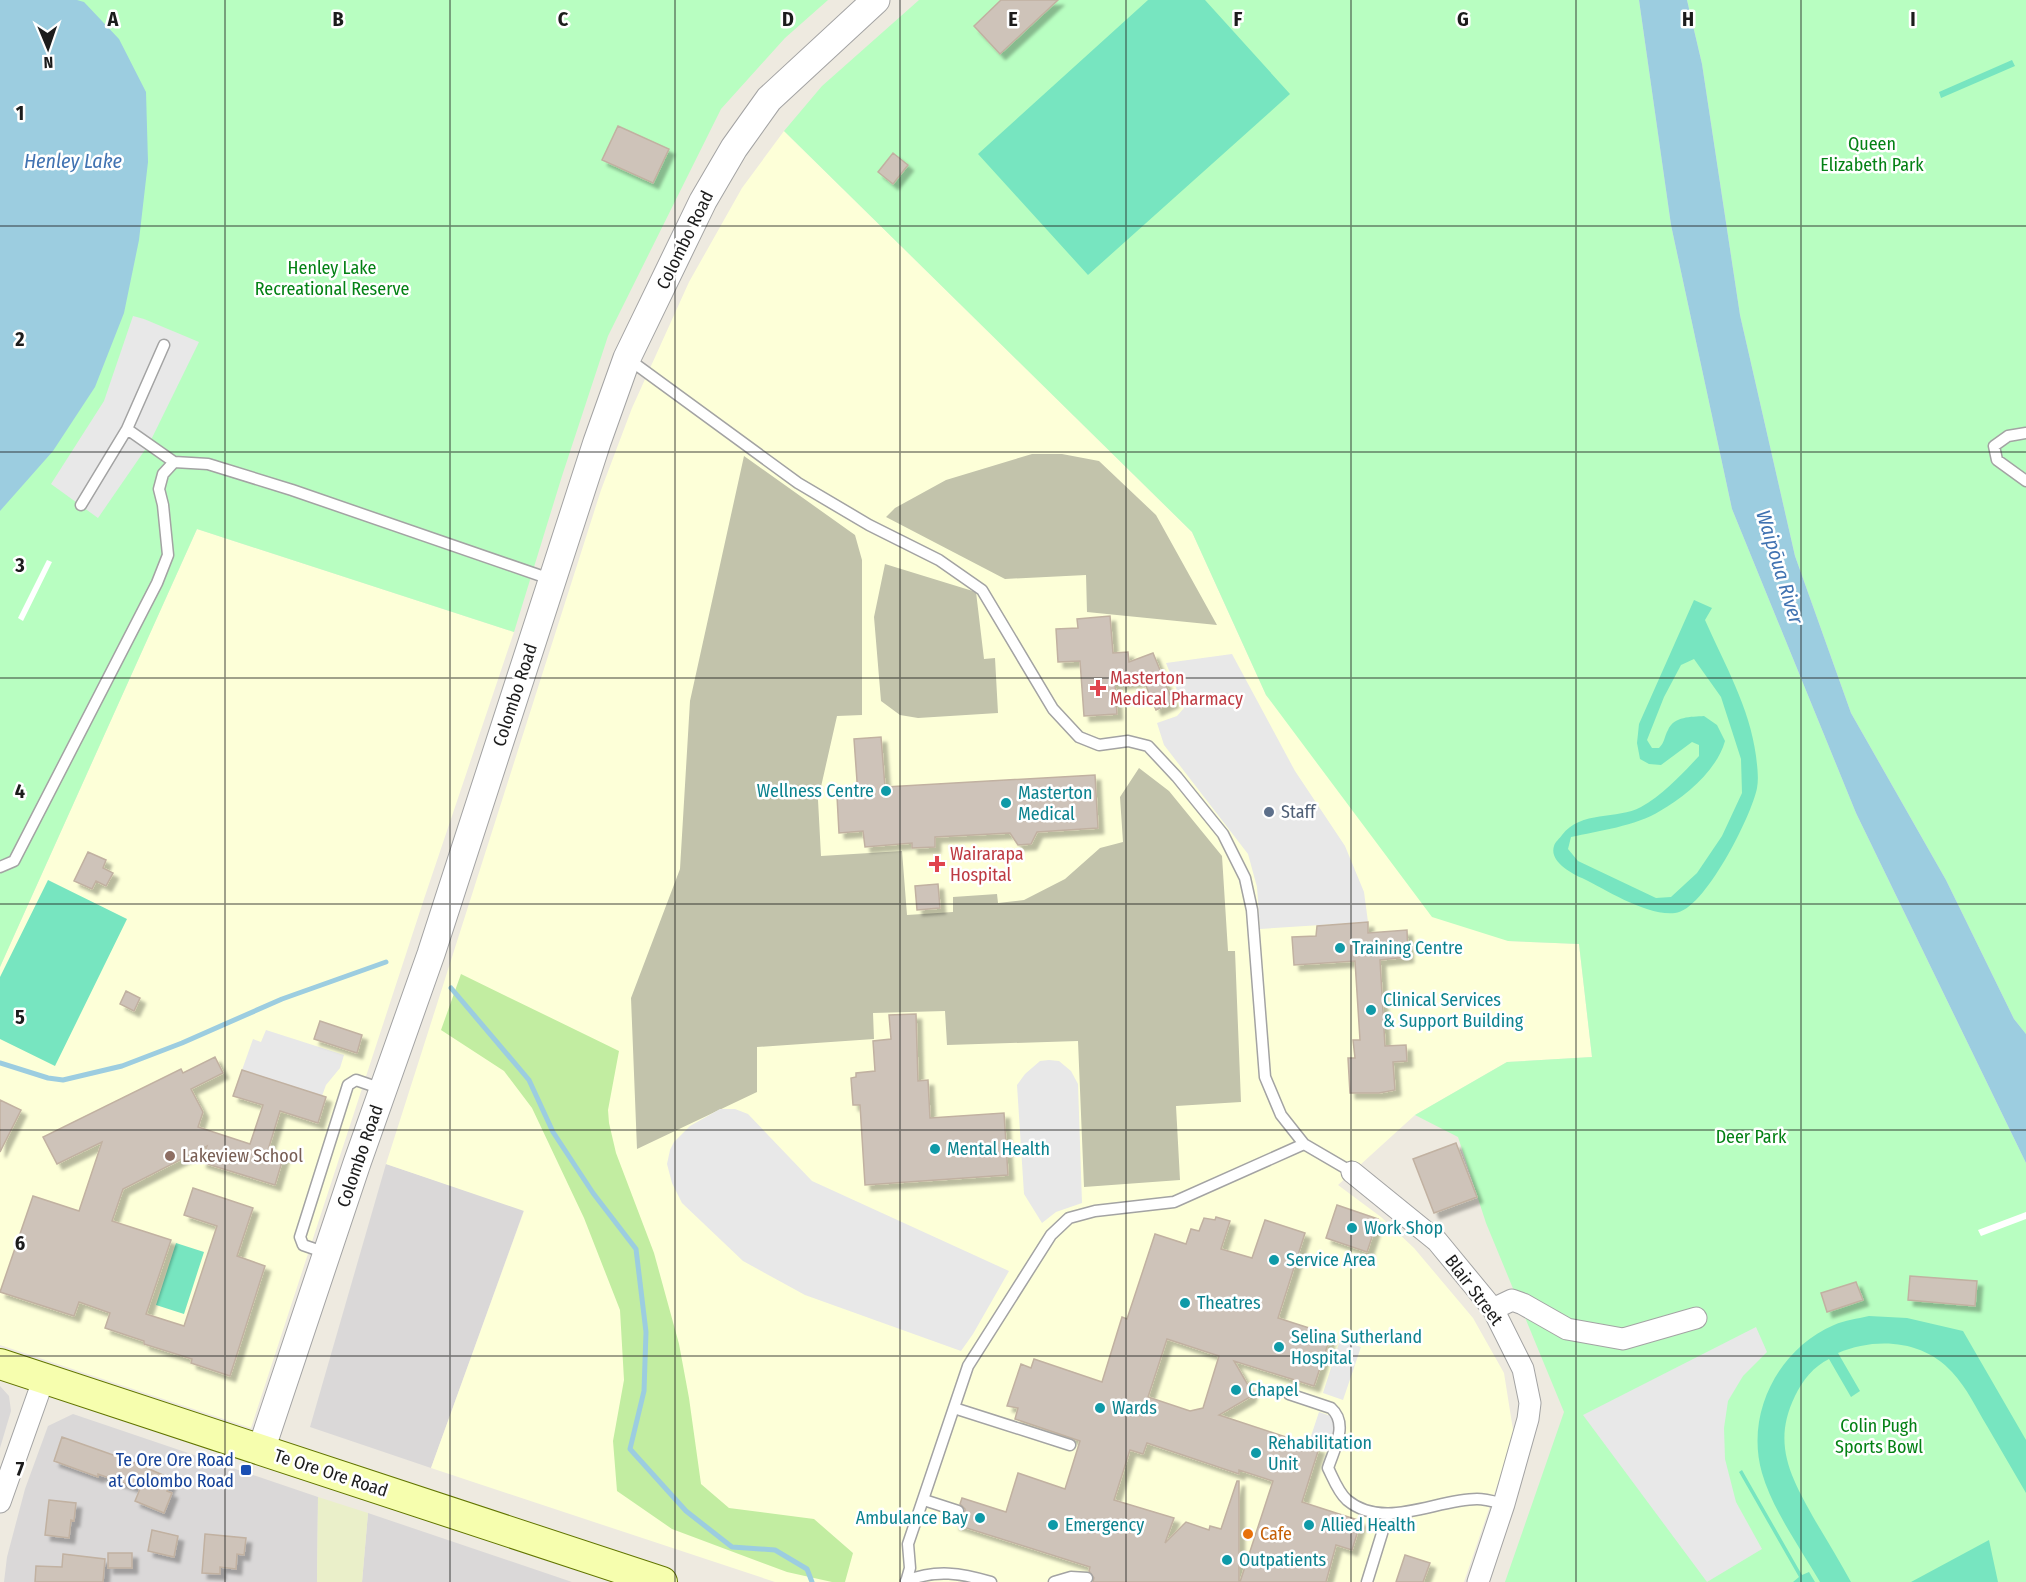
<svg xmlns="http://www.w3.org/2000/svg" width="2026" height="1582" viewBox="0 0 2026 1582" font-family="'Fira Sans Condensed',sans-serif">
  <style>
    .residential { fill: #dad8d8 }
    .education { fill: #fdffd8 }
    .construction { fill: #c2c3ab }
    .farmland { fill: #eaefc9 }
    .grass { fill: #c2eda1 }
    .park { fill: #b8fec1 }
    .pitch { fill: #77e5c0; fill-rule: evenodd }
    .parking { fill: #e8e8e8 }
    .water { fill: #9ccde0 }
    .pier { fill: #fff }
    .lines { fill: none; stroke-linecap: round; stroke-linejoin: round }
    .stream { stroke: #9ccde0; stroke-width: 5 }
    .building { fill: #cec3b9; stroke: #c1b1a1; stroke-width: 1.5; fill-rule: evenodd; filter: url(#shadow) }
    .service-casing { stroke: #a3a3a3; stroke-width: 13 }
    .minor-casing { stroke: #a3a3a3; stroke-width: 23 }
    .tertiary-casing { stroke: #a3a3a3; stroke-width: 29 }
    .secondary-casing { stroke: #627500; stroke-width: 32 }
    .service { stroke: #fff; stroke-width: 10 }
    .minor { stroke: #fff; stroke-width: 21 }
    .tertiary { stroke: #fff; stroke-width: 27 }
    .secondary { stroke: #f6feae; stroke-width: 30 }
    .grid { fill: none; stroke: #1c1c1c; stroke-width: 1.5; stroke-opacity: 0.55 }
    .health-dot { fill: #e0444e; stroke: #fff; stroke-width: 2 }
    .culture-dot { fill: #0f9aa8; stroke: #fff; stroke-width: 2 }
    .service-dot { fill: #5c6f8a; stroke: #fff; stroke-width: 2 }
    .education-dot { fill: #8d6e63; stroke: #fff; stroke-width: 2 }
    .transit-dot { fill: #1a4fb4; stroke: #fff; stroke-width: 2 }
    .food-dot { fill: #e8710a; stroke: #fff; stroke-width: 2 }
    .labels { text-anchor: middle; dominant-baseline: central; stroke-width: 5; stroke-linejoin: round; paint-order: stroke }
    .park-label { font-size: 18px; fill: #038114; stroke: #fff }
    .street-label { font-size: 18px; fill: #1c1c1c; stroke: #fff }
    .health-label { font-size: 18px; fill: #be3a42; stroke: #fff; text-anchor: start }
    .culture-label { font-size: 18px; fill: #0d838f; stroke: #fff; text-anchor: start }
    .service-label { font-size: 18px; fill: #4e5e75; stroke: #fff; text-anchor: start }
    .education-label { font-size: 18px; fill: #785e54; stroke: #fff; text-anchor: start }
    .transit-label { font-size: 18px; fill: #164399; stroke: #fff; text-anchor: end }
    .food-label { font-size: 18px; fill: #c56008; stroke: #fff; text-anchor: start }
    .water-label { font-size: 20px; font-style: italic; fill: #4173b2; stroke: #fff }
    .grid-label { font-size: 20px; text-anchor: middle; font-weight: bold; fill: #1c1c1c; stroke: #fff; stroke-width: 5; stroke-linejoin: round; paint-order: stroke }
  </style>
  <defs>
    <filter id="shadow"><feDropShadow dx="5.5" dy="5.5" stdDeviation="1.5" flood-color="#0004"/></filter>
  </defs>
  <rect width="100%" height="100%" fill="#eeeae0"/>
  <path class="residential" d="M386 1164 524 1210 431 1468 310 1427Z
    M0 1386 9 1396 11 1411 0 1448Z
    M73 1414 318 1497 317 1582H4L7 1557 25 1489 48 1426Z
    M368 1513 572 1582H362Z"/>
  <path class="education" d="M784 131 1192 532 1266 695 1508 941 1579 944 1592 1057 1507 1062 1415 1115 1338 1185 1381 1217 1414 1248 1473 1318 1504 1373 1514 1436 1464 1582H775L431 1468 524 1211 386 1164 601 490 632 408 689 282 742 188Z
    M197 529 514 632 424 899 251 1428 0 1345V967Z"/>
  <path class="construction" d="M1032 454H1062L1099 461 1156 515 1217 625 1087 612 1086 575 1005 579 886 517 895 508 946 480Z
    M744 456 855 535 862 560V715L837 716 818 800 821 856 902 851 907 915 953 912V897L997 894 998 903 1024 900 1065 879 1100 848 1123 842 1120 797 1139 768 1169 791 1222 856 1228 951H1235L1241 1102 1176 1106 1180 1180 1084 1187 1078 1041 947 1045 945 1011 873 1013 874 1039 757 1047V1092L637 1149 631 998 680 869 690 701Z
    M885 564 976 592 984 659 995 658 998 713 918 718 900 715 881 701 874 617Z"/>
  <path class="farmland" d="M318 1497 368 1513 362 1582H317Z"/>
  <path class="grass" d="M461 974 619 1051 608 1110 609 1123 616 1153 654 1253 679 1344 689 1398 701 1484 729 1508 814 1519 853 1553 845 1582H832L787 1572 672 1529 617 1491 613 1441 624 1380 620 1310 584 1218 532 1108 504 1071 441 1030Z"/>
  <path class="park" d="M0 0H828L785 38 721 109 608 336 562 476 514 632 197 529 0 967Z
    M919 0H1639L1671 225 1732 509 1856 813 2026 1163V1582H1505L1564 1412 1486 1223 1458 1137 1415 1115 1507 1062 1592 1057 1579 944 1508 941 1432 917 1266 695 1192 532 784 131 822 86Z
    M1687 0H2026V1034L2014 1019 1946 880 1851 713 1795 556 1740 315 1702 64Z"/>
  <path class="pitch" d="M1148 0H1205L1290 94 1088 275 978 154Z
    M2012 60 2015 66 1941 98 1939 92Z
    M1694 600 1712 608 1705 620C1724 663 1750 708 1756 756 1757 765 1759 778 1757 788 1752 815 1704 911 1675 913 1646 916 1607 890 1582 878 1571 873 1549 861 1554 846 1555 842 1560 838 1562 835 1581 810 1617 820 1641 807 1664 794 1682 774 1699 756V745L1692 742 1661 765 1649 764 1640 759 1637 743 1639 724ZM1694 659 1721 697 1741 759 1742 793 1722 836 1697 873 1671 897 1656 898 1578 861 1568 849 1571 837C1598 831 1636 826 1660 811 1686 796 1717 770 1725 741L1717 725 1704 716C1691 717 1674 716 1668 730 1664 737 1665 742 1659 748H1652L1647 740 1664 697 1681 665Z
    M48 880 127 919 55 1066 0 1039V977Z
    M176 1243 204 1252 184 1314 156 1305Z
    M1869 1316 1907 1318 1963 1331 2026 1440V1493C2013 1471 2000 1448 1987 1426 1976 1408 1967 1388 1952 1372 1923 1340 1876 1337 1838 1353L1860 1391 1851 1397 1829 1359C1814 1366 1802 1381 1795 1396 1771 1445 1792 1479 1816 1522 1828 1542 1840 1562 1851 1582H1820C1801 1549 1772 1509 1762 1473 1745 1414 1778 1349 1834 1325 1845 1320 1857 1319 1869 1316Z
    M1742 1470 1802 1575 1809 1572 1815 1582H1793L1799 1577 1739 1472Z
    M1989 1540 1998 1582H1911Z"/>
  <path class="parking" d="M133 316 144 319 199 342 149 444 98 518 51 484 104 401Z
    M1232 654 1295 771 1345 846 1364 892 1368 922 1260 929 1257 887 1248 854 1164 745 1157 723 1177 716 1184 708 1166 663Z
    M266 1030 344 1055 340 1068 326 1085 322 1096 242 1070 253 1039 261 1042Z
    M1049 1060 1059 1061 1071 1071 1078 1084 1082 1203 1056 1212 1042 1223 1024 1194 1017 1085 1025 1074 1040 1061Z
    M720 1109H735L748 1114 812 1181 1009 1271 973 1334 961 1351 805 1295 743 1261 682 1203 672 1183 667 1164 670 1150 674 1142 690 1126Z
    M1756 1327 1767 1352 1743 1376 1728 1401 1724 1428 1725 1459 1736 1502 1762 1549 1707 1582 1583 1415Z
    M1340 1340 1361 1347 1343 1400 1323 1393Z
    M1319 1412 1340 1419 1335 1447 1310 1439Z"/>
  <path class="water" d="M0 0H77L84 2 119 39 146 92 148 162 139 240 124 313 95 387 53 451 0 511Z
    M1639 0H1687L1702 64 1740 315 1795 556 1851 713 1946 880 2014 1019 2026 1034V1163L1856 813 1732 509 1671 225Z"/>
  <path class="pier" d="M47 560 52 562 23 621 18 618Z
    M2026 1212V1219L1981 1236 1978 1230Z"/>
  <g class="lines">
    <path class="stream" d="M451 988 529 1080 553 1132 593 1193 636 1249 646 1332 644 1391 630 1449 686 1511 732 1547 775 1550 807 1569 812 1582
      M0 1063 48 1078 63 1080 122 1066 182 1043 282 999 386 962"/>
  </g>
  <path class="building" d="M1001 0H1058L1000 54 974 26Z
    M618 126 669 149 653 183 602 160Z
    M893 153 908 165 893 184 878 172Z
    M1110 616 1113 653 1128 652 1129 662 1153 653 1173 702 1156 710 1144 681 1115 684 1117 714 1084 716 1080 661 1058 662 1056 629 1078 628 1077 619Z
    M881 737 885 787 1095 775 1098 828 1037 832 1031 844 1018 845 1010 833 935 837V847L912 848V843L865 847 863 831 839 833 837 796 858 795 854 739Z
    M88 852 106 860 103 868 113 873 106 886 96 881 92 889 74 881Z
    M938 884 940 908 917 910 915 886Z
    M1368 922V933L1407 930 1408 957 1380 960 1385 1046 1406 1045 1407 1061 1393 1062 1395 1090 1379 1093H1350L1348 1058H1355L1353 1040H1360L1355 961 1294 965 1292 937 1316 936 1317 926Z
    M126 991 140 998 134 1011 120 1004Z
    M916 1014 918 1081 928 1080 930 1118 1004 1113 1008 1175 865 1185 860 1105H853L851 1078 856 1077V1073L875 1071 873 1041 891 1039 889 1015Z
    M320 1021 362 1035 357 1053 314 1039Z
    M215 1057 223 1073 191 1089 203 1112 198 1127 250 1144 263 1105 233 1096 242 1070 326 1097 318 1123 280 1111 268 1150 284 1155 275 1185 201 1162 207 1146 123 1189 112 1221 171 1240 146 1314 184 1326 217 1226 184 1215 193 1188 253 1208 237 1256 265 1266 230 1376 191 1363 192 1359 144 1344V1341L105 1328 110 1313 79 1302 74 1316 0 1292 33 1196 79 1211 102 1142 57 1164 43 1137 181 1069 183 1073Z
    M0 1100 21 1110 0 1152Z
    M1456 1143 1477 1197 1434 1213 1413 1159Z
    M1337 1205 1378 1219 1367 1252 1326 1238Z
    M1216 1217 1230 1221 1221 1249 1252 1258 1265 1220 1305 1233 1278 1318 1331 1335 1314 1386 1234 1361 1252 1392 1250 1397 1219 1415 1319 1448 1302 1502 1361 1521 1352 1550 1336 1545 1326 1582H1240L1273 1481 1239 1470V1474L1147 1443 1143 1454 1130 1450 1114 1500 1174 1518 1165 1543 1186 1522 1209 1530 1210 1526 1221 1529 1237 1481H1239V1582H1093L1094 1578 1089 1571 1090 1567 954 1524 956 1518H960L965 1514V1509L960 1504 962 1498 1006 1512 1018 1473 1065 1489 1080 1441 1015 1419 1018 1408 1007 1406 1021 1364 1031 1368 1034 1359 1102 1382 1122 1317 1127 1319 1155 1234 1186 1244 1191 1229 1199 1231 1204 1218 1215 1220ZM1167 1339 1219 1356 1203 1408 1190 1411 1148 1397Z
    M1910 1276 1977 1281 1975 1306 1908 1300Z
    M1856 1282 1863 1300 1827 1312 1821 1293Z
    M62 1437 133 1462 172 1479 167 1491 172 1493 164 1513 135 1501 140 1489 98 1474V1477L54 1461Z
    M49 1500 76 1503 74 1521 71 1520 69 1538 45 1535Z
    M152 1530 178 1536 174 1557 148 1551Z
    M205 1534 246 1538 244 1555 237 1554 236 1569 220 1567V1574L202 1573Z
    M108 1553H132V1568H108Z
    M63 1554 105 1559 103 1582H35L36 1566 62 1567Z
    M1405 1555 1430 1563 1423 1582H1396Z"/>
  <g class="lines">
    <g class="service-casing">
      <path id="service" d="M627 358 798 483 869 525 939 560 982 590 1053 709 1079 737 1099 745 1128 741 1148 746 1177 777 1223 834 1245 878 1252 910 1265 1077 1281 1115 1304 1144 1352 1172
        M127 429 174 462
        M2026 433 2008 436 1994 446 1997 460 2026 481
        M81 505 127 429 164 345
        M0 867 14 861 157 583 168 555 163 505 159 489 163 474 174 462 208 464 292 490 553 580
        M326 1253 303 1245 300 1237 348 1085 356 1080 382 1089
        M1289 1394 1331 1408C1349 1424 1334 1449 1328 1468 1333 1478 1338 1492 1347 1500 1384 1531 1436 1499 1477 1499 1486 1499 1496 1502 1504 1504
        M954 1408 1070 1445
        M924 1500 958 1511
        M906 1581C936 1569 961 1573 991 1582
        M906 1582 910 1568 908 1544 968 1366 1051 1235 1069 1218 1095 1211 1174 1202 1304 1144
        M1054 1582 1071 1577 1087 1578
        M1367 1582 1388 1514"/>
    </g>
    <g class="minor-casing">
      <path id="minor" d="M1352 1172 1437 1241 1493 1309 1523 1369 1530 1403 1528 1419 1504 1504 1478 1582
        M1493 1309 1512 1300 1523 1304 1567 1329 1623 1339 1696 1318
        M0 1502 44 1378"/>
    </g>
    <g class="tertiary-casing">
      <path id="tertiary" d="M261 1450 357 1163 431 954 597 442 627 358 703 201 734 148 769 99 876 0"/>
    </g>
    <g class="secondary-casing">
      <path id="secondary" d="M0 1364 662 1582"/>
    </g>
    <use href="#service" class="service"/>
    <use href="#minor" class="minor"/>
    <use href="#tertiary" class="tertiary"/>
    <use href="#secondary" class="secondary"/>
  </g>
  <path class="grid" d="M225 0V1582M450 0V1582M675 0V1582M900 0V1582M1126 0V1582M1351 0V1582M1576 0V1582M1801 0V1582M0 226H2026M0 452H2026M0 678H2026M0 904H2026M0 1130H2026M0 1356H2026"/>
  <g class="health-dot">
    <path d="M1095 679h6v6h6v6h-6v6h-6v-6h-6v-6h6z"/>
    <path d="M934 855h6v6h6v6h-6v6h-6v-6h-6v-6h6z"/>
  </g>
  <g class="culture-dot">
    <circle cx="886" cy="791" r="6"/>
    <circle cx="1006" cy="803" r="6"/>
    <circle cx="1340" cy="948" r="6"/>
    <circle cx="1371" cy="1010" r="6"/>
    <circle cx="935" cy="1149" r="6"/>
    <circle cx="1352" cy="1228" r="6"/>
    <circle cx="1274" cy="1260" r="6"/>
    <circle cx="1185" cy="1303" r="6"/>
    <circle cx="1279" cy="1347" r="6"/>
    <circle cx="1236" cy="1390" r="6"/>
    <circle cx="1100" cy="1408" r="6"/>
    <circle cx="1256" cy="1453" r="6"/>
    <circle cx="980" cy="1518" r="6"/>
    <circle cx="1053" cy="1525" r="6"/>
    <circle cx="1309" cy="1525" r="6"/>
    <circle cx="1227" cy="1560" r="6"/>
  </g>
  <circle class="service-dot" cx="1269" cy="812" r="6"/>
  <circle class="education-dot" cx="170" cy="1156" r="6"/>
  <rect class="transit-dot" x="240" y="1464" width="12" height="12" rx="3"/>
  <circle class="food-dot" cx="1248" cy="1534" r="6"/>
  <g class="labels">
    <g class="park-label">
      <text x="1872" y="144">Queen<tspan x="1872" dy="21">Elizabeth Park</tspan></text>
      <text x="332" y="268">Henley Lake<tspan x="332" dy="21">Recreational Reserve</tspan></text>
      <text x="1751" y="1137">Deer Park</text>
      <text x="1879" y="1426">Colin Pugh<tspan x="1879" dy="21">Sports Bowl</tspan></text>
    </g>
    <g class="street-label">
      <text transform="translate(685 240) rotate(-64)">Colombo Road</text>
      <text transform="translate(515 695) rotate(-72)">Colombo Road</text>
      <text transform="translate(360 1156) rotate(-71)">Colombo Road</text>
      <text transform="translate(1474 1290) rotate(53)">Blair Street</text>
      <text transform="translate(331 1473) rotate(18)">Te Ore Ore Road</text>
    </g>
    <g class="health-label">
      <text x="1110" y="678">Masterton<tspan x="1110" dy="21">Medical Pharmacy</tspan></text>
      <text x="950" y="854">Wairarapa<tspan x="950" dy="21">Hospital</tspan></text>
    </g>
    <g class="culture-label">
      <text x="874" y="791" text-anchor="end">Wellness Centre</text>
      <text x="1018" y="793">Masterton<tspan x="1018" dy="21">Medical</tspan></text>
      <text x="1352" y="948">Training Centre</text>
      <text x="1383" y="1000">Clinical Services<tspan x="1383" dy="21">&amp; Support Building</tspan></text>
      <text x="947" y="1149">Mental Health</text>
      <text x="1364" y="1228">Work Shop</text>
      <text x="1286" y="1260">Service Area</text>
      <text x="1197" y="1303">Theatres</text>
      <text x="1291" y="1337">Selina Sutherland<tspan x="1291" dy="21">Hospital</tspan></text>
      <text x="1248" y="1390">Chapel</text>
      <text x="1112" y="1408">Wards</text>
      <text x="1268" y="1443">Rehabilitation<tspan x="1268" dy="21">Unit</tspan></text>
      <text x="968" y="1518" text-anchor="end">Ambulance Bay</text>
      <text x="1065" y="1525">Emergency</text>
      <text x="1321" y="1525">Allied Health</text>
      <text x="1239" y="1560">Outpatients</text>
    </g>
    <g class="service-label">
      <text x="1281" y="812">Staff</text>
    </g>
    <g class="education-label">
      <text x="182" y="1156">Lakeview School</text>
    </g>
    <g class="transit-label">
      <text x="234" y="1460">Te Ore Ore Road<tspan x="234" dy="21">at Colombo Road</tspan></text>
    </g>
    <g class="food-label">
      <text x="1260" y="1534">Cafe</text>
    </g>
    <g class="water-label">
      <text x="73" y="161">Henley Lake</text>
      <text transform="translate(1780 567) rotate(73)">Waipōua River</text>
    </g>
  </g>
  <g class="grid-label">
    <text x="113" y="26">A</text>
    <text x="338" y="26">B</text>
    <text x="563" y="26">C</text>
    <text x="788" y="26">D</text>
    <text x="1013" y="26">E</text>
    <text x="1238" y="26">F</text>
    <text x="1463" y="26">G</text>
    <text x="1688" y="26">H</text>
    <text x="1913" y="26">I</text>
    <text x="20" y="120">1</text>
    <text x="20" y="346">2</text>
    <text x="20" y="572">3</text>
    <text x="20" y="798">4</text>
    <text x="20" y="1024">5</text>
    <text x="20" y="1250">6</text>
    <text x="20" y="1476">7</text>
  </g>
  <g transform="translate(48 48) rotate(178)" stroke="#ffffff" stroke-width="4.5" paint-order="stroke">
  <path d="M0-4.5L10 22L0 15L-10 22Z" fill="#1c1c1c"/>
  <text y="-9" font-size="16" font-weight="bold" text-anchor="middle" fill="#1c1c1c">N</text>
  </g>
</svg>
